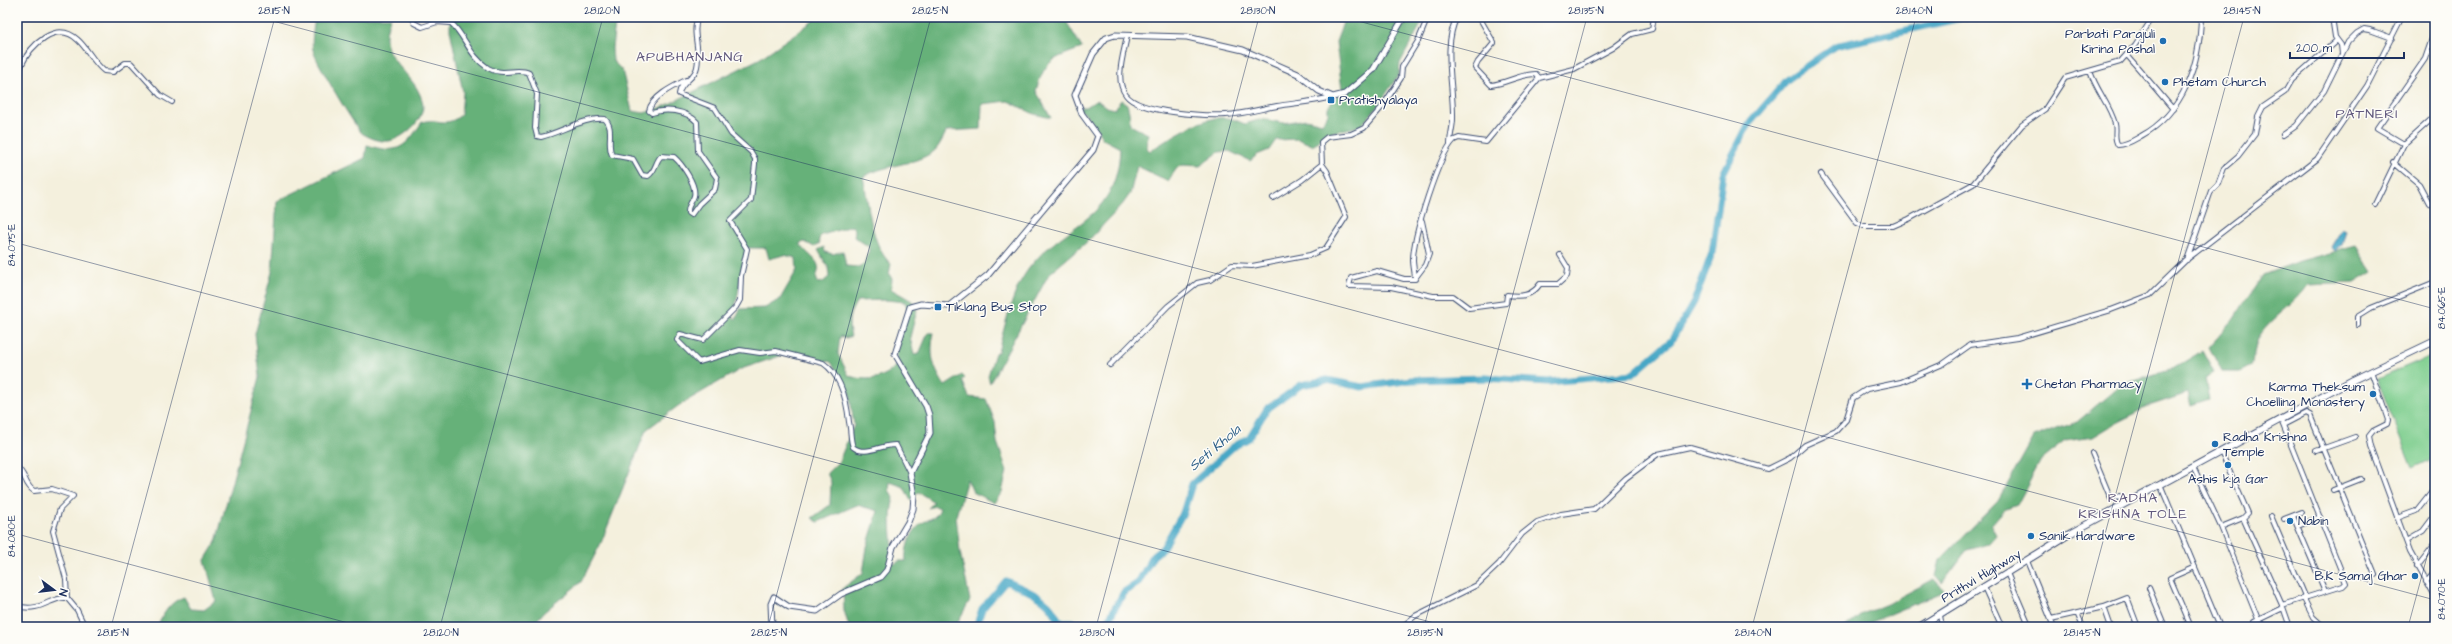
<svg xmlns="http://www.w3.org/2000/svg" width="2452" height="644" viewBox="0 0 2452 644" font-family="'Architects Daughter',sans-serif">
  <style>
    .green { fill: #7ece8e; stroke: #4c7e76 }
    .forest { fill: #66b179; stroke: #40706c; fill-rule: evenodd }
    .water { fill: #47a7c6; stroke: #316b92 }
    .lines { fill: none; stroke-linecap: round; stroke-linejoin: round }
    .river { stroke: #47a7c6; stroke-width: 7 }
    .minor-casing { stroke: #3c4c71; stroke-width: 6 }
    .major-casing { stroke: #3c4c71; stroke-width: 7 }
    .highway-casing { stroke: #3c4c71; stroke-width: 8 }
    .minor { stroke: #fff; stroke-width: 4 }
    .major { stroke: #fff; stroke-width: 5 }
    .highway { stroke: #fff; stroke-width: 6 }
    .ticks { fill: none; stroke: #1b2f5e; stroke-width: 1; stroke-opacity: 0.45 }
    .poi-dot { fill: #1f6fb2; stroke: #fdfcf7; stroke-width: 1.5 }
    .labels { text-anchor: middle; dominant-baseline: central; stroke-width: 3; stroke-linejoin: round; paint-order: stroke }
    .poi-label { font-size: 13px; fill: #1b2f5e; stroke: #fdfcf7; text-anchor: start }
    .street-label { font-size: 13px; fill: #1b2f5e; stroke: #fdfcf7 }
    .neighbourhood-label { font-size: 14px; letter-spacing: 1px; fill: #60587d; stroke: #fdfcf7 }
    .water-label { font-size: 14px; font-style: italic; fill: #2d5f88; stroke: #fdfcf7 }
    .neatline { fill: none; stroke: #1b2f5e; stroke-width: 1.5 }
    .ticks-label { font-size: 10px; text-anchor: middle; fill: #1b2f5e }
  </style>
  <rect width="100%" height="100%" fill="#fdfcf7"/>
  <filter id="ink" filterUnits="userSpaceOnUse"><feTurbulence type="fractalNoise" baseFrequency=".025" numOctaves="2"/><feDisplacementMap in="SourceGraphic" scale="8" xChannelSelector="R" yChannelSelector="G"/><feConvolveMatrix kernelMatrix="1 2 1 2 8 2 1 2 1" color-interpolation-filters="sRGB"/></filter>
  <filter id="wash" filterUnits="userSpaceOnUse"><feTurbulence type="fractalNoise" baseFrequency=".012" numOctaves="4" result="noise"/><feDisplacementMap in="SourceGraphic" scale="16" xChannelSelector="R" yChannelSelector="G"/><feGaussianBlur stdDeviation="0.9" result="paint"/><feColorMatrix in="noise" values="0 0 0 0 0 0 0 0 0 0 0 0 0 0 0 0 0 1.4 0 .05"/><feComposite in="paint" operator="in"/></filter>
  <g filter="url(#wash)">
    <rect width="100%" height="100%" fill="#f4f0dd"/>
    <path class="green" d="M2435 354V458L2413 468 2377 379Z"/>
    <path class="forest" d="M315 17H391C372 59 412 67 422 100 428 117 405 138 389 141 379 142 371 138 363 134 357 131 317 63 314 53 310 44 314 27 315 17Z
      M450 17H616L612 48 613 61 622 70 632 111 644 113 663 107 759 59 816 19V17H1068L1066 21 1082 48C1053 59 1045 59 1036 91L1051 118 1034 114 1008 101 982 104 981 129 947 131C943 137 939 148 933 152 913 166 884 164 863 177 869 203 870 245 891 264L889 274 892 279 891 289 912 301 917 310 910 337 914 355 919 354 928 333H934C929 354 933 368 945 386L962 375 965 378 962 380 969 397 986 399 995 422 997 442 1007 471 1002 492 994 503 973 492 967 479 956 516 960 552 970 600 955 627H849L844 610 843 588 863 573 867 547 878 511 857 505 818 522 812 518 830 505 831 482 827 473 839 461 854 425 849 390 831 362 789 353 741 369 678 406 646 430 601 543 581 582 544 612 531 627H157C164 613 169 602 184 597L191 609 204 610 216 601 205 560 216 542 260 377 255 334 272 272 277 201 365 158 367 145C398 155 405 148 422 122 439 117 444 129 461 115L463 92 450 30ZM852 226 855 230 854 237 868 246 869 250 864 264 858 267 846 266 843 251 833 254 825 252 824 247 818 250 828 267 829 277 823 282 818 283 816 277C825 260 806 256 800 243L805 242 814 247 820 243 819 238 822 235ZM747 248H766L769 259 784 255 796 258 797 270 780 299 765 308 740 309 736 319 732 317C740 295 740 271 747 248ZM886 300 905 302 908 310 897 347V366C892 369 889 373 884 375 874 381 859 379 849 376L838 354 840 336 846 338 851 336C847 322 849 313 857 301ZM890 482 904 487 911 501 918 492 934 502 928 508 935 506 940 508C937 519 929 518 921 524 911 531 904 550 906 561H899L895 564 892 562C895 541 887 520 894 498L889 490Z
      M1345 17H1425L1400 63 1399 74 1378 106 1361 126 1323 134 1319 141 1312 145 1298 139 1276 140 1269 150 1257 155 1250 161 1229 151 1219 152 1200 166 1182 165 1177 168 1168 181 1137 166 1130 194 1122 205 1088 241 1049 274 990 383 988 376 995 353 998 352C1004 329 1012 293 1025 274 1060 221 1117 226 1120 148L1103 139 1086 114 1075 107H1086L1097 100 1106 107 1115 109 1121 100 1127 104C1135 130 1120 120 1148 134L1147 148 1150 151C1170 138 1203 115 1227 118 1233 118 1239 122 1245 124L1262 119 1284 123 1306 119 1322 123 1328 114V107L1342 90 1336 42Z
      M2356 246 2373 272 2355 283 2308 285C2296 304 2273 316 2260 335 2255 343 2254 357 2251 366L2240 372H2222L2209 347 2233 320 2263 275 2300 261Z
      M2202 351 2214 373 2205 378 2209 400 2191 406 2188 393 2152 405 2116 423 2093 437 2065 441 2041 460 2017 505 2004 510 1991 525 1996 535 1988 544 1967 550 1942 583 1936 576 1940 560 1998 501 2034 437 2077 422 2118 387 2133 380 2171 370Z
      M1934 579 1945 591 1860 627H1845L1860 615 1887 604Z"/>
    <path class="water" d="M2342 229 2346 231 2342 245 2335 251 2331 247Z"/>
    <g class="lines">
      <path class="river" d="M976 627 982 609 1006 581C1029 592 1050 597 1059 622H1072L1077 627
        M1102 627 1105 626 1124 592 1138 583 1153 556 1163 548 1183 513 1192 484 1233 447 1249 438 1267 409 1301 385 1327 380 1362 387 1412 380 1485 378 1548 382 1633 374 1671 341 1694 302 1712 253 1723 174 1748 125 1787 80 1835 46 1966 17"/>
    </g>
  </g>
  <g filter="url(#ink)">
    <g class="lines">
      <g class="minor-casing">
        <path id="minor" d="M411 17 414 23 422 27 437 22 451 23C465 35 469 56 488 68 503 77 517 67 529 73L537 94 535 128 537 136 541 137C562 132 584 117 605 119 615 129 606 143 612 155L633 159 642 175 648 176C656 171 655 162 661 156L674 157C682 164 697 185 694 196 692 203 687 205 688 213L691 215 699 204 715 189 717 178 698 151 697 122C686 110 666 108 652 113L649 111C651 97 674 86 686 80
          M698 17C691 32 701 50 697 67 695 79 680 82 679 94L715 108 731 134 751 152 755 159V164L751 200 730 221 747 249 741 276 740 300 736 307 703 340 680 334 677 340 699 362 740 350 760 353 776 351 823 363C841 375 847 402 849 422 851 430 850 440 853 447 865 457 882 444 896 445L910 473
          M1479 17 1494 43 1478 62 1475 68 1491 85C1507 83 1520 74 1536 74L1539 78
          M2332 17 2335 37 2341 45 2342 54
          M1127 36C1124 53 1114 80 1126 95 1139 113 1205 116 1226 115 1244 114 1260 109 1277 106 1296 103 1313 102 1331 97
          M2127 55 2173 109
          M2090 71C2096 90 2110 105 2115 124 2117 131 2113 138 2118 145 2127 145 2134 140 2141 136 2184 113 2200 63 2201 17
          M17 91C19 83 18 74 21 66 30 46 56 19 78 40 88 49 93 62 104 71L113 72 125 63H131L160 95 172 102
          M2283 135 2296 126 2324 91 2348 42 2357 33 2364 29 2370 30 2392 38
          M1450 144C1450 135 1453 127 1453 119 1454 88 1442 45 1457 17
          M2404 144 2377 128 2425 59 2435 30
          M2393 162 2419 184 2429 203 2435 204
          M1821 174 1857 223 1864 226H1893L1909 219 1973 184 2022 125 2045 109 2065 78 2120 62 2135 45 2153 17
          M1273 198 1302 180 1322 164
          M2375 204 2404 144 2435 116
          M1560 255 1568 268 1567 276 1558 284H1540C1532 296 1521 297 1507 295L1506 303 1469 308 1453 296H1433L1391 287 1349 286 1351 278 1377 271 1404 279H1415C1415 273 1413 266 1413 260 1413 237 1438 156 1454 140L1459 138 1486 142 1539 78 1574 69 1613 48 1632 34 1652 29 1654 17
          M2187 260 2211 191 2218 184 2224 168 2238 156 2255 134 2258 117 2263 107 2285 92 2292 80 2336 41
          M1416 277 1425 265 1429 254 1422 221
          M2358 325V316L2371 308 2435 282
          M1110 365 1168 306 1197 283 1210 280 1232 265 1252 266 1310 255 1326 248 1346 217 1327 171 1322 164 1321 142 1327 137 1351 134 1364 128 1382 107 1401 78 1402 67 1418 41 1428 17
          M2371 371 2388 420 2387 424 2373 431 2369 436 2371 446 2410 552 2435 597
          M2283 425 2306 413 2310 415 2375 575
          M2316 451 2355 437
          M2221 452 2248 513 2243 518
          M2092 453 2111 499 2119 496 2125 504
          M2193 467 2221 527
          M17 468C26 473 24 485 34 491L52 489 73 496 60 509 53 531 66 579 67 598 77 610 85 627
          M2160 484 2220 627
          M2333 490 2361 479
          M2271 516 2305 596
          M2293 516 2325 591
          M2397 518 2416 511 2435 487
          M2284 519 2302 512
          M2298 526 2320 517
          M2406 541 2423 531 2435 515
          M2027 561 2054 627
          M2417 567 2435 544
          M2007 573 2030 627
          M2426 582 2435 572
          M1984 587 2002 627
          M2149 588 2165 627
          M2303 597 2313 617 2324 627
          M17 606C42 613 50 596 67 598
          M2104 607 2111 627
          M2283 607 2290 627
          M2077 613 2083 627
          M1940 615 1942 627
          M2051 619 2104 607 2127 598 2138 627
          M2258 619 2221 527 2243 518 2282 605 2343 586 2346 583 2281 420
          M1402 627 1415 616 1477 585 1499 564 1522 534 1537 522 1561 514 1594 509 1626 478 1658 454 1690 447 1768 469 1790 458 1805 445 1836 431 1846 420 1853 398 1867 389 1901 382 1943 364 1970 345 2017 338 2111 310 2150 295 2186 260 2317 159 2367 86 2402 17
          M2191 627 2170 578 2195 567
          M2255 627 2254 622 2283 608"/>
      </g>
      <g class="major-casing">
        <path id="major" d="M772 627 771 604 774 597 789 607 817 611 841 594 881 577 887 570 893 547 908 522 913 509 914 496 910 473 930 433 929 415 926 406 895 354 910 307 921 304 949 306 988 275 1093 150 1098 136 1082 114 1075 95 1093 54 1106 38 1115 35 1187 37 1243 50 1298 74 1319 91 1333 97 1345 94 1373 70 1404 17"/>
      </g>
      <g class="highway-casing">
        <path id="highway" d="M1919 627 2071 533 2353 380 2435 341"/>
      </g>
      <use href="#minor" class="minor"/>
      <use href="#major" class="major"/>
      <use href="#highway" class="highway"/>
    </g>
  </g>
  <path class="ticks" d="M258 17 2435 600M1343 17 2435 309M2429 17 2435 19M17 243 1449 627M17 534 363 627M111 627 275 17M440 627 603 17M768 627 931 17M1096 627 1259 17M1424 627 1587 17M1752 627 1916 17M2080 627 2244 17M2408 627 2435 527"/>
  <g class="poi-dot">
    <circle cx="2163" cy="41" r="4"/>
    <circle cx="2165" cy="82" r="4"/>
    <rect x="1327" y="96" width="8" height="8" rx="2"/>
    <rect x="934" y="303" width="8" height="8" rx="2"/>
    <path d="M2025 378h4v4h4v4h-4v4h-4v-4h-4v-4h4z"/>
    <circle cx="2373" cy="394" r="4"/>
    <circle cx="2215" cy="444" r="4"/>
    <circle cx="2228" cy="465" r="4"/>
    <circle cx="2290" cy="521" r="4"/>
    <circle cx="2031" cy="536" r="4"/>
    <circle cx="2415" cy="576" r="4"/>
  </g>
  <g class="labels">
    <g class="poi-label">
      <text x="2155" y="34" text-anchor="end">Parbati Parajuli<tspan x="2155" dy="15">Kirina Pashal</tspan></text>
      <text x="2173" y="82">Phetam Church</text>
      <text x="1339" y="100">Pratishyalaya</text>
      <text x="946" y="307">Tiklang Bus Stop</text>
      <text x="2035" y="384">Chetan Pharmacy</text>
      <text x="2365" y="387" text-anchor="end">Karma Theksum<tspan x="2365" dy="15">Choelling Monastery</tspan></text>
      <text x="2223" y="437">Radha Krishna<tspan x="2223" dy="15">Temple</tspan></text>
      <text x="2228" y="479" text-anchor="middle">Ashis kja Gar</text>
      <text x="2298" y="521">Nabin</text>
      <text x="2039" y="536">Sanik Hardware</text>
      <text x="2407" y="576" text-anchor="end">B.K Samaj Ghar</text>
    </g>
    <g class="street-label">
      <text transform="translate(1981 576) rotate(-31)">Prithvi Highway</text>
    </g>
    <g class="neighbourhood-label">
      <text x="690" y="57">APUBHANJANG</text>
      <text x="2367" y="114">PATNERI</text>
      <text x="2133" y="498">RADHA<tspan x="2133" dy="16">KRISHNA TOLE</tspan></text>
    </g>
    <g class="water-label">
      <text transform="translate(1215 448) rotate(-40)">Seti Khola</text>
    </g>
  </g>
  <rect width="2452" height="644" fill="none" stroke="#fdfcf7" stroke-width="44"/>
  <g transform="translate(54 590) rotate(105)" stroke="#fdfcf7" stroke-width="3" paint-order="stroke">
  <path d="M0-3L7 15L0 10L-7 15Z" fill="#1b2f5e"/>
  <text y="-6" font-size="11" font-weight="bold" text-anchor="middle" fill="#1b2f5e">N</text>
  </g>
  <path d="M2290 52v6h114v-6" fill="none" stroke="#1b2f5e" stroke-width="2"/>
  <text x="2296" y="52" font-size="12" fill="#1b2f5e" stroke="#fdfcf7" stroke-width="3" paint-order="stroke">200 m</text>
  <rect x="22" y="22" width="2408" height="600" class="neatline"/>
  <g class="ticks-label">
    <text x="274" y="14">28.115°N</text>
    <text x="602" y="14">28.120°N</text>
    <text x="930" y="14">28.125°N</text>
    <text x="1258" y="14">28.130°N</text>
    <text x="1586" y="14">28.135°N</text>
    <text x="1914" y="14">28.140°N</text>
    <text x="2242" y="14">28.145°N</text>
    <text transform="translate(11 245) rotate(-90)" y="4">84.075°E</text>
    <text transform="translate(2441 308) rotate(-90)" y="4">84.065°E</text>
    <text transform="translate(11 536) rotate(-90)" y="4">84.080°E</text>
    <text transform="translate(2441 599) rotate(-90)" y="4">84.070°E</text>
    <text x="113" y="636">28.115°N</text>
    <text x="441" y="636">28.120°N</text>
    <text x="769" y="636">28.125°N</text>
    <text x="1097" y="636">28.130°N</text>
    <text x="1425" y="636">28.135°N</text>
    <text x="1753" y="636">28.140°N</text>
    <text x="2082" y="636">28.145°N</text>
  </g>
</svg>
